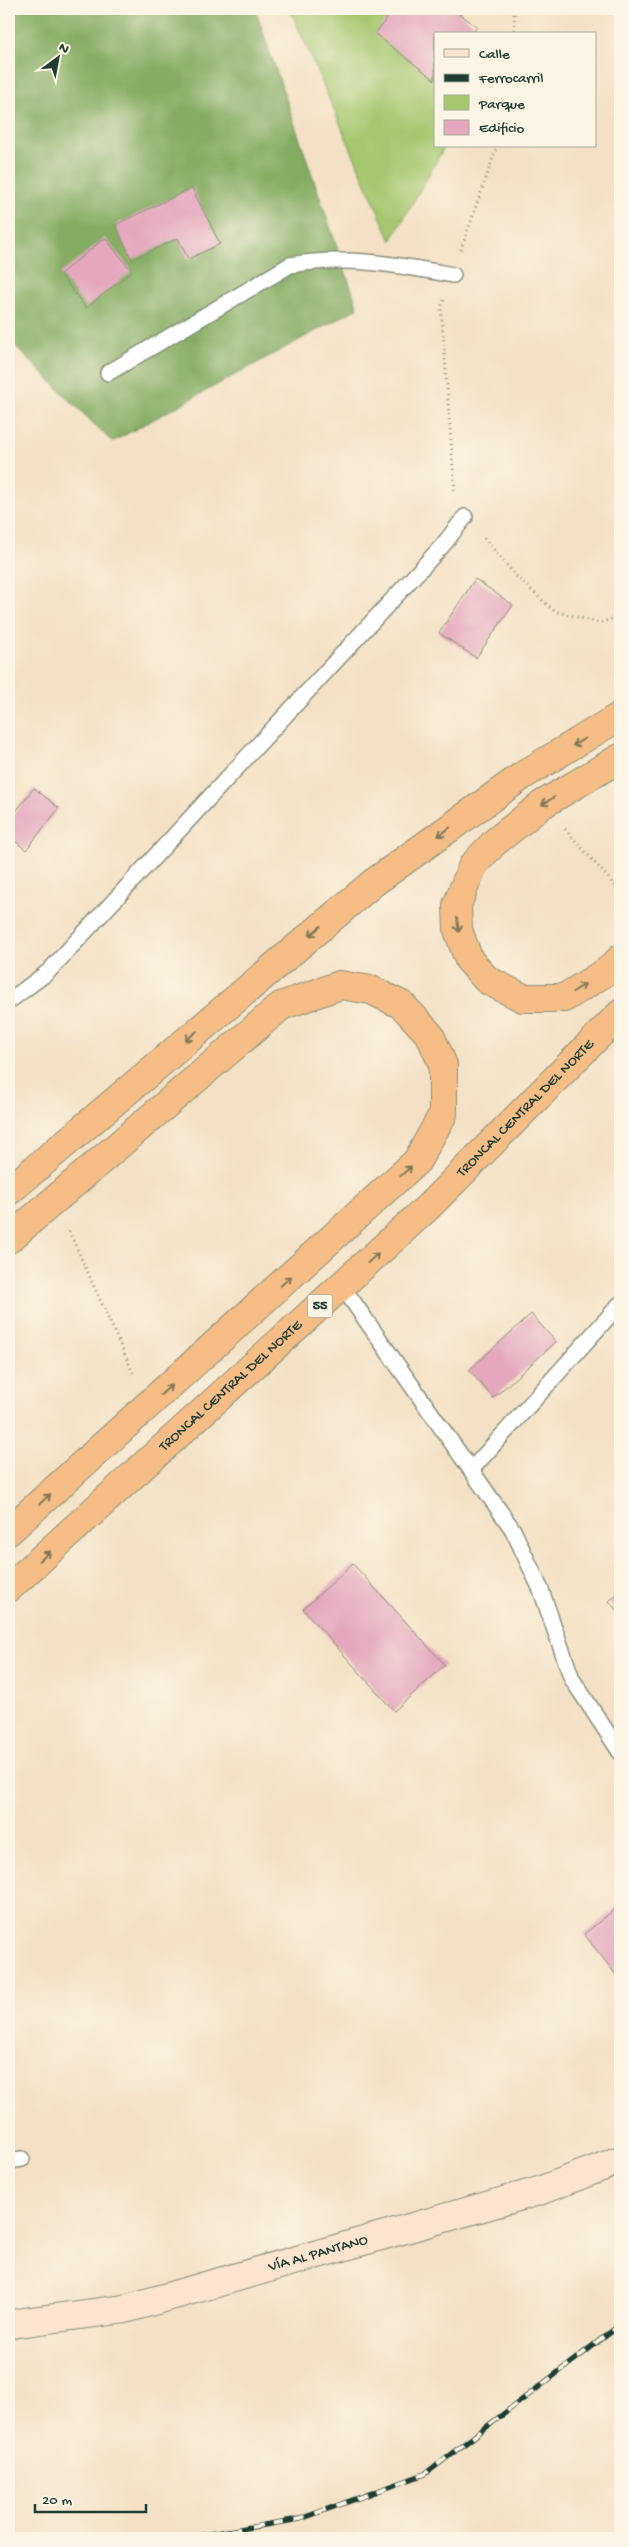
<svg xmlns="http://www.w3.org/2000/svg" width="629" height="2547" viewBox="0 0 629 2547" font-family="'Gochi Hand',sans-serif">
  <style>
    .green { fill: #a6c76f; stroke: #628252 }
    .forest { fill: #84ac62; stroke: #52744b }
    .building { fill: #e4a7bd }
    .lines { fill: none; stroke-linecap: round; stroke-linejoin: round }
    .lane-casing { stroke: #8a8f7c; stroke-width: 18 }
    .secondary-casing { stroke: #8a8f7c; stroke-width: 30 }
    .highway-casing { stroke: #8a8f7c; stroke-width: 30 }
    .path { stroke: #8a8f7c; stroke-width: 3; stroke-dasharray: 1 4; stroke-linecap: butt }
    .lane { stroke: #fff; stroke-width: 15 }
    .secondary { stroke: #fbe5cf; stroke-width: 28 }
    .highway { stroke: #f6be86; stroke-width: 28 }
    .rail-casing { stroke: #1f3d34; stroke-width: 5.5 }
    .rail { stroke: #fcf5e5; stroke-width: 4; stroke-dasharray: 11; stroke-linecap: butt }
    .oneway { stroke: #807759 }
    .labels { text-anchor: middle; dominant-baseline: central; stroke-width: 4; stroke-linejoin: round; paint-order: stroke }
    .shield { fill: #fcf5e5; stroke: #617469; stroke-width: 1 }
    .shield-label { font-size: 14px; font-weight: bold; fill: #1f3d34 }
    .street-label { font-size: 15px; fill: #1f3d34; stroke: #fcf5e5 }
  </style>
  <rect width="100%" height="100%" fill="#fcf5e5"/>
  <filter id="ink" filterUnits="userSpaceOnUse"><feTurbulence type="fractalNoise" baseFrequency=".02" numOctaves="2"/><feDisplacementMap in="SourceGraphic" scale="10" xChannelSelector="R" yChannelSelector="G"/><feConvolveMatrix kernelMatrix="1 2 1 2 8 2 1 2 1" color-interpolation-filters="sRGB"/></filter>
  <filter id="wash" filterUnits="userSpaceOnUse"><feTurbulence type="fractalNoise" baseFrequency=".0096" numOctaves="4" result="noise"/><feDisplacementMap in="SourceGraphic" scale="20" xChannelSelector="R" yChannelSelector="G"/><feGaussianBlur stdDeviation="1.12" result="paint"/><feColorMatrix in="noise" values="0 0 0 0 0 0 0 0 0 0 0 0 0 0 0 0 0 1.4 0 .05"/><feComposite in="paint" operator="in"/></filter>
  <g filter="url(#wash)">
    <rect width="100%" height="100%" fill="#f4e1c5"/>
    <path class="green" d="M290 9H459L461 34H435V146H445L391 241Z"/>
    <path class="forest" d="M9 9H255L358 308 112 442 9 340Z"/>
    <g id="blocks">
      <path class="building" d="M394 9H456L455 10 477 27 472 34H435V80L375 34Z
        M192 188 220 244 188 259 178 238 132 260 115 225Z
        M105 238 132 271 86 308 60 274Z
        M475 579 513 605 476 658 439 633Z
        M34 788 59 808 26 850 9 836V820Z
        M531 1314 556 1342 493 1398 469 1370Z
        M353 1564 445 1665 394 1711 303 1609Z
        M620 1592V1615L609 1601Z
        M620 1905V1980L584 1934Z"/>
    </g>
  </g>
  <g filter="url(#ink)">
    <use href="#blocks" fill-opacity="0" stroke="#8a8f7c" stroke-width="1"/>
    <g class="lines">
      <g class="lane-casing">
        <path id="lane" d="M108 373 290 265C346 255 398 265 453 275
          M9 1001 48 972 443 545 465 517
          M342 1286 513 1530 541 1590 572 1679 620 1752
          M471 1470 620 1304
          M9 2161 22 2159"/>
      </g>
      <g class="secondary-casing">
        <g id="secondary">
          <path id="s1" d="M9 2324 125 2309 539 2191 620 2160"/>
        </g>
      </g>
      <g class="highway-casing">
        <g id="highway">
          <path d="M620 758 543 804 495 842 473 865 457 905 458 930 469 960 487 980 523 998H564L609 970 620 959"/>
          <path d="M9 1191 373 883 522 776 620 716"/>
          <path d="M9 1239 281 1006 340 985 371 990 402 1005 430 1035 443 1065V1114L417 1161 9 1531"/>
          <path id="s2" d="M9 1588 428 1207 620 1014"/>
        </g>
      </g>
      <path class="path" d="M514 9 515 34
        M461 250 497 146
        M444 300 441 307 455 493
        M484 538 515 575 554 611 600 623 620 616
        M565 829 620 891
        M69 1231 133 1373"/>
      <use href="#lane" class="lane"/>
      <use href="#secondary" class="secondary"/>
      <use href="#highway" class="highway"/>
      <g class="rail-casing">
        <path id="rail" d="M186 2538 300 2519 425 2474 620 2325"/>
      </g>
      <use href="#rail" class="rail"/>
    </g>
    <defs><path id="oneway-shaft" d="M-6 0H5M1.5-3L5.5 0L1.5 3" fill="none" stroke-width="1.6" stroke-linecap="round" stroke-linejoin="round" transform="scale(1.25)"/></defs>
    <g class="oneway">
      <use href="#oneway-shaft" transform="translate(579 742) rotate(149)"/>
      <use href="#oneway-shaft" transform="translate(548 801) rotate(148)"/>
      <use href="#oneway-shaft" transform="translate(444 832) rotate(144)"/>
      <use href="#oneway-shaft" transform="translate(458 925) rotate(83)"/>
      <use href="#oneway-shaft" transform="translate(315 931) rotate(140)"/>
      <use href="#oneway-shaft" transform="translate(579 988) rotate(-32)"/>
      <use href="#oneway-shaft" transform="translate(191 1036) rotate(140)"/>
      <use href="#oneway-shaft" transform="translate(406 1171) rotate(-42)"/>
      <use href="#oneway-shaft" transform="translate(373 1258) rotate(-42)"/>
      <use href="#oneway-shaft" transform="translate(286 1281) rotate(-42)"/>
      <use href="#oneway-shaft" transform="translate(166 1390) rotate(-42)"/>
      <use href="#oneway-shaft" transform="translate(45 1499) rotate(-42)"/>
      <use href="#oneway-shaft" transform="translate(45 1556) rotate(-42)"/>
    </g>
  </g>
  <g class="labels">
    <rect class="shield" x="307.5" y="1294.5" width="25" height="23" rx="4"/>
    <g class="shield-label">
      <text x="320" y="1306">55</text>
    </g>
    <g class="street-label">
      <text stroke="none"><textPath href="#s2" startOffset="705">TRONCAL CENTRAL DEL NORTE</textPath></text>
      <text stroke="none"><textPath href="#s2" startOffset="300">TRONCAL CENTRAL DEL NORTE</textPath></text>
      <text stroke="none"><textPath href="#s1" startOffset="318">VÍA AL PANTANO</textPath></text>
    </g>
  </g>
  <rect width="629" height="2547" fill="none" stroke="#fcf5e5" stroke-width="30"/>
  <rect x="434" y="32" width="162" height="115" fill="#fcf5e5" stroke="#a4ab9e"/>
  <rect x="444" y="49" width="25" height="8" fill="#fbe5cf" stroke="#a4ab9e"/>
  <text x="479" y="58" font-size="15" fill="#1f3d34">Calle</text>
  <rect x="444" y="74" width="25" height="8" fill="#1f3d34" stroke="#a4ab9e"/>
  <text x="479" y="82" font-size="15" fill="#1f3d34">Ferrocarril</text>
  <rect x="444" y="95" width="25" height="15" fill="#a6c76f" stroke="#a4ab9e"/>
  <text x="479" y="108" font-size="15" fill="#1f3d34">Parque</text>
  <rect x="444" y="120" width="25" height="15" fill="#e4a7bd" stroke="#a4ab9e"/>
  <text x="479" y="132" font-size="15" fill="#1f3d34">Edificio</text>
  <g transform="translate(58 58) rotate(32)" stroke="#fcf5e5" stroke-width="4" paint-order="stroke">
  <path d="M0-4L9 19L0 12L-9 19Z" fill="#1f3d34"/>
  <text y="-8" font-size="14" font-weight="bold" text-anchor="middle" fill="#1f3d34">N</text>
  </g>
  <path d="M35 2504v8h111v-8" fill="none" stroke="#1f3d34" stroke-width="2.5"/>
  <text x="42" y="2504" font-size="15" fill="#1f3d34" stroke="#fcf5e5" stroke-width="4" paint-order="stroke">20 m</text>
</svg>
